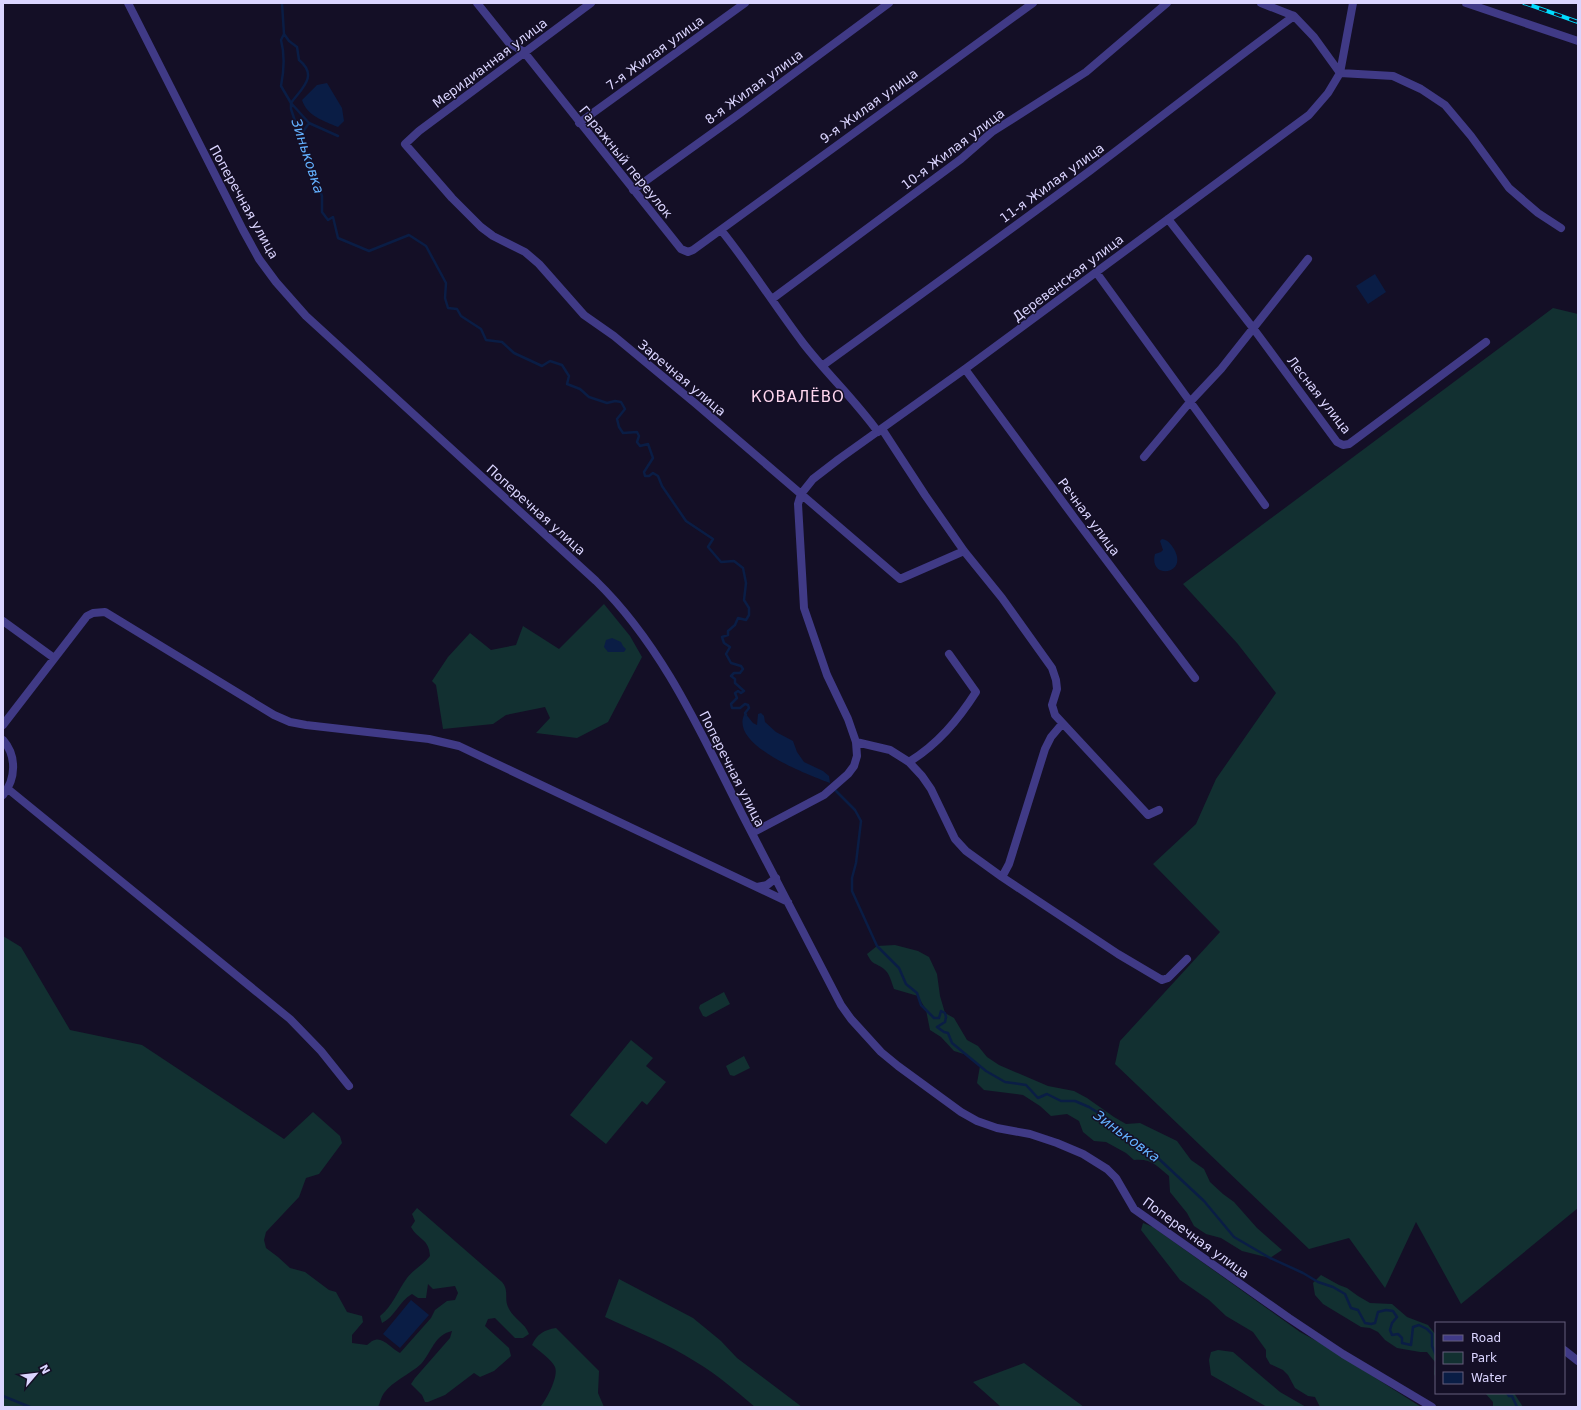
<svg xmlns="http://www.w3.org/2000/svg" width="1581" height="1410" viewBox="0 0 1581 1410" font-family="'DejaVu Sans',sans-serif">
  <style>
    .green { fill: #123031 }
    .water { fill: #0a1d45 }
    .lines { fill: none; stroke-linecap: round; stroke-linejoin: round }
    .stream { stroke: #0a1d45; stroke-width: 2.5 }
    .street { stroke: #403a86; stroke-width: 8 }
    .rail-casing { stroke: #01dcff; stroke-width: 4 }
    .rail { stroke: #140f26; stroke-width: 2.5; stroke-dasharray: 8; stroke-linecap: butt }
    .labels { text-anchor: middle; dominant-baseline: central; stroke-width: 3; stroke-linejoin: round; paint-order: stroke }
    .street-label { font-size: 13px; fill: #dbd5ff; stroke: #140f26 }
    .water-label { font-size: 14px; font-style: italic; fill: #63b1ff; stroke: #140f26 }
    .quarter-label { font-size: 15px; letter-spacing: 1px; fill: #ffd7ef; stroke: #140f26 }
  </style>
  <rect width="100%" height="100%" fill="#140f26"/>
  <path class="green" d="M1553 308 1578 314V1208L1461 1304 1416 1222 1385 1288 1349 1238 1309 1249 1115 1064 1120 1041 1220 932 1153 864 1196 824 1216 779 1276 693 1237 643 1183 584Z
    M604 604 630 636 642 657 608 722 577 738 536 733 550 718 545 707 506 715 493 724 443 729 436 685 432 681 448 657 470 633 491 650 516 645 523 626 559 649Z
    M3 936 21 947 70 1030 142 1045 284 1139 313 1112 340 1136 342 1143 319 1174 306 1178 299 1197 266 1232 264 1240 266 1248 278 1257 290 1268 305 1272 329 1290 336 1292 347 1312 362 1316 363 1322 352 1335V1343L367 1345C369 1344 372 1340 375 1340 383 1337 393 1350 400 1353L431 1318 435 1310 447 1301 455 1300 458 1293 455 1286 433 1289 428 1284 426 1298H418L412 1294C399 1301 395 1317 382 1323L380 1316C392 1307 398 1290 407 1278 414 1269 424 1264 430 1256 429 1238 418 1240 411 1227L415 1221 412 1214 417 1208 502 1282C510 1292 503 1299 509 1309 514 1319 525 1323 529 1334L523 1338H515L495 1318 488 1319 485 1326 509 1348 511 1356 494 1371 480 1377 474 1373 445 1395 428 1402H425L422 1395 411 1384 415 1378 450 1338 452 1331C434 1335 432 1352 421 1364 410 1374 393 1381 384 1393 381 1397 380 1403 378 1407H3Z
    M895 945 918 951 929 957 937 974 940 996 945 1013 954 1018 967 1040 978 1046 987 1057 999 1065 1048 1086 1074 1091 1087 1098 1114 1117 1126 1124 1140 1123 1177 1141 1191 1160 1204 1169 1210 1182 1223 1194 1234 1202 1257 1228 1282 1250 1270 1258 1242 1251 1221 1238 1206 1234 1194 1226 1187 1213 1170 1192 1169 1176C1157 1166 1151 1158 1134 1160L1126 1153 1106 1142 1094 1141 1083 1132 1079 1121 1067 1114 1051 1116 1040 1106 1023 1095 984 1090 977 1083 980 1066 967 1055 954 1051 941 1037 930 1030 926 1010 918 996 894 989C891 981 890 974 884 969 875 962 873 966 867 954L877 946Z
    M724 992 730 1004 706 1017 703 1016 699 1008 700 1005Z
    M631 1040 653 1058 646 1066 666 1082 647 1105 642 1101 606 1144 570 1115Z
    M744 1056 750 1068 734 1076 730 1075 726 1066Z
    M1143 1223 1153 1227 1300 1332 1324 1345 1421 1407H1320L1315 1397 1308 1396 1295 1388 1288 1375 1283 1370 1270 1364 1266 1357V1350L1253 1332 1226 1316 1209 1300 1180 1280 1141 1230Z
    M1321 1275 1339 1285 1347 1288 1358 1296 1370 1303 1392 1304 1407 1317 1428 1325 1436 1335V1378L1434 1374 1435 1362 1427 1352H1420L1397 1348 1385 1340 1378 1332 1370 1328 1361 1327 1323 1304 1315 1295 1313 1283Z
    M619 1279 693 1318 721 1341 737 1358 802 1407H755C736 1391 718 1375 696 1362 668 1344 635 1331 605 1317Z
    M556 1328 599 1371 598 1393 604 1407H540C546 1401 559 1376 555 1367 552 1360 538 1350 532 1345 537 1334 544 1330 556 1328Z
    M1218 1350 1233 1352 1280 1392 1306 1407H1267L1211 1375 1209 1360 1211 1352Z
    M1024 1363 1084 1407H1001L973 1382Z
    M1485 1393H1514L1523 1407H1493V1402Z"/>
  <path class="water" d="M327 83 342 108 344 121 338 127C324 121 307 116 302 100L317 85Z
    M1375 274 1386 292 1368 304 1356 286Z
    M1162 539C1168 540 1171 544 1174 549 1189 575 1148 580 1155 554L1161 552 1163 550 1160 541Z
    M612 638 621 642 623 646 626 649 624 652H608L604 647 606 640Z
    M745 713 753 723 757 725 758 714 761 713 764 716 765 722 776 732 793 741 797 752 804 762 823 771 829 776 830 783C809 775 727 745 745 713Z
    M411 1300 429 1315 400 1348 383 1334Z"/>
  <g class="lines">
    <path class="stream" d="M282 3 284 34 281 40C285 55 284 71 281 86L291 103V109L300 136 322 196V212L328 220 333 217 338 238 369 251 409 235 426 246 446 283 445 298 448 308 457 309 461 316 481 329 486 340 502 342 514 353 542 366 550 361 562 365 569 376 567 384 580 389 589 397 607 403 615 401 621 402 625 409 617 419 619 427 623 433 637 432 639 436 637 442 640 446 648 444 653 458 644 472 645 476H649L653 473 658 476 662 486 686 521 713 539 708 547 721 562 734 561 743 568 746 583 744 600 749 608V615L746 620 738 618 735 625 728 631V635L722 637 724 643 730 647 726 654 731 663 741 666 743 669 740 673H734L731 676 735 679V683L744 691 741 693 738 691 735 693 737 698 731 704 732 708H740L745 704 748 705 749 708 745 713 746 715
      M284 34 289 41 297 47 299 60C319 76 301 89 291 103L309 123 338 136
      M300 136 309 123
      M835 790 855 810 861 821 856 863 852 878V891L877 946 899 968 906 984 917 993 921 1005 934 1018H939L941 1011 945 1013 946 1017 945 1022 937 1027 944 1032 948 1033 952 1043 986 1071 1005 1082 1026 1085 1038 1098 1047 1094 1061 1101H1075L1089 1107 1108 1119 1159 1159 1204 1201 1234 1237 1270 1258 1303 1273 1318 1282 1333 1287 1345 1294 1351 1308 1358 1310 1365 1323 1371 1324 1375 1323 1378 1312 1386 1310 1393 1311 1397 1317 1392 1323 1390 1330 1392 1335 1398 1334 1402 1338V1343L1411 1345 1413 1327 1419 1325 1427 1329 1432 1334V1346L1436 1355
      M1507 1393 1509 1396H1512L1517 1407
      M3 1396 30 1407"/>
    <path class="street" d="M128 3 243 230 259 259 276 282 306 316 596 581C663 646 702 735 743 816 775 879 809 942 841 1005L851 1019 881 1052 898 1066 961 1112 977 1121 997 1128 1030 1134 1057 1143 1083 1154 1107 1169 1116 1178 1134 1209 1289 1318 1343 1354 1432 1407
      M477 3 509 43 524 52 681 249 688 252 693 250 1033 3
      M591 3 419 131 405 144 452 198 481 227 493 236 525 252 539 264 584 315 614 336 696 404 900 579 964 551
      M1261 3 1294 16 1314 37 1340 73
      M1466 3 1578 41
      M1340 73 1393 76 1421 89 1445 105 1471 136 1509 188 1538 213 1561 228
      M579 123 745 3
      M633 190 739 114 889 3
      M1168 219 1253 328 1337 442 1343 445 1349 444 1486 342
      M721 230C750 266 775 306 803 343 827 374 855 400 878 432
      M1096 272 1265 505
      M772 299 961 159 992 132 1086 72 1167 3
      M822 366C912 301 1002 236 1091 170 1159 119 1225 66 1294 16
      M965 369 1076 520 1195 678
      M882 429 925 495 964 551 1002 598 1052 668 1056 680 1057 689 1052 705 1055 715 1148 815 1159 810
      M1144 457 1190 402 1221 369 1308 259
      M3 621 54 658
      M3 725 87 616 93 613 105 612 274 715 290 722 306 725 429 739 459 746 788 902
      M3 740C17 756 16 779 3 795
      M856 742 890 750 909 762 922 776 931 789 955 839 966 851 1002 877 1118 954 1162 980 1168 978 1187 959
      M909 762C938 744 958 720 976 692L949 654
      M8 789 290 1019 321 1051 349 1086
      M752 833 824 795 848 774 854 766 857 756 856 742 848 719 827 675 804 608 798 504 801 494 813 479 839 459 965 369 1309 115 1328 93 1340 73 1353 3
      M1002 877 1009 864 1045 749 1051 737 1062 724
      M757 887 767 885 776 878
      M1564 1350 1578 1361"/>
    <g class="rail-casing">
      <path id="rail" d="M1524 3 1578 22"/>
    </g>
    <use href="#rail" class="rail"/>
  </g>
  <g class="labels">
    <g class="street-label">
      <text transform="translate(655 53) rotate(-36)">7-я Жилая улица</text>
      <text transform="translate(490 63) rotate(-37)">Меридианная улица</text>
      <text transform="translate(754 87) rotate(-36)">8-я Жилая улица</text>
      <text transform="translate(869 106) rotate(-36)">9-я Жилая улица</text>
      <text transform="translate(953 149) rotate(-37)">10-я Жилая улица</text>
      <text transform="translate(626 162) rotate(51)">Гаражный переулок</text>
      <text transform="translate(1052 183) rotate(-36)">11-я Жилая улица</text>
      <text transform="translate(244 202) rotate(61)">Поперечная улица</text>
      <text transform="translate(1068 278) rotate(-37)">Деревенская улица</text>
      <text transform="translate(682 378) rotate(40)">Заречная улица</text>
      <text transform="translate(1319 395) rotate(52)">Лесная улица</text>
      <text transform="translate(536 510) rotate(42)">Поперечная улица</text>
      <text transform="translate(1089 517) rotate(53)">Речная улица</text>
      <text transform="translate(732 769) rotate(63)">Поперечная улица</text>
      <text transform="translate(1196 1238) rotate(36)">Поперечная улица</text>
    </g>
    <g class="water-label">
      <text transform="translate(308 156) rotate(72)">Зиньковка</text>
      <text transform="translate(1127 1136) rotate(36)">Зиньковка</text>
    </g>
    <g class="quarter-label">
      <text x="798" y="397">КОВАЛЁВО</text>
    </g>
  </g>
  <rect width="1581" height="1410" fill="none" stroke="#dbd5ff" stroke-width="8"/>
  <rect x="1435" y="1322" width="130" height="72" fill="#140f26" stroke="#645e7d"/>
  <rect x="1443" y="1335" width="20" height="6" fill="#403a86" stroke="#645e7d"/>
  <text x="1471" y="1342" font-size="12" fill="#dbd5ff">Road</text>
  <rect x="1443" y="1352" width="20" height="12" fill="#123031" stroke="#645e7d"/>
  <text x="1471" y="1362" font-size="12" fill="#dbd5ff">Park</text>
  <rect x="1443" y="1372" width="20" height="12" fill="#0a1d45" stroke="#645e7d"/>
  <text x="1471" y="1382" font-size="12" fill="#dbd5ff">Water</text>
  <g transform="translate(36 1374) rotate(62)" stroke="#140f26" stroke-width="3" paint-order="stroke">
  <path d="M0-3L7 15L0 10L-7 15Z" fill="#dbd5ff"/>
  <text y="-6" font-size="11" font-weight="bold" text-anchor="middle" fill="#dbd5ff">N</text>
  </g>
</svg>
